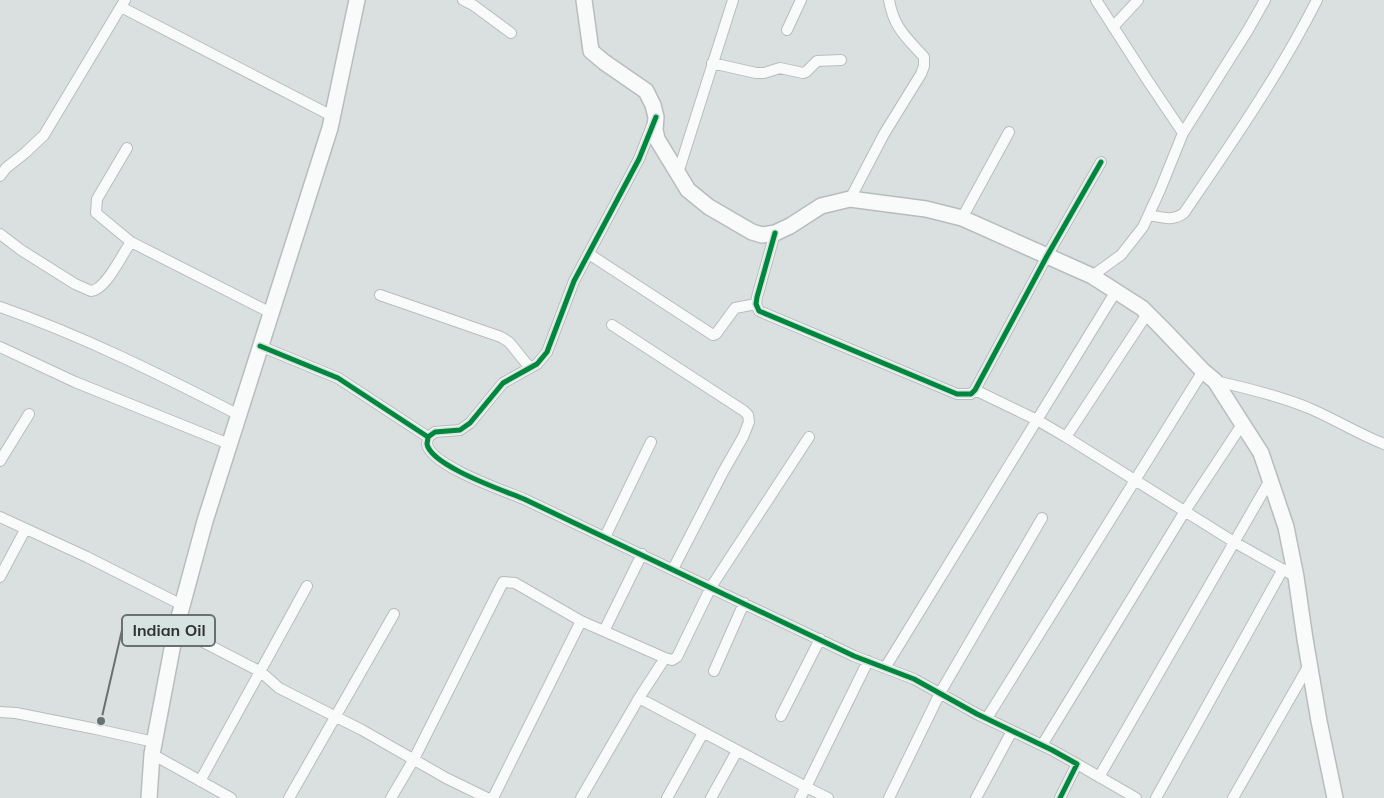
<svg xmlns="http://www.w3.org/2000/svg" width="1384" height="798" viewBox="0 0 1384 798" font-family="Mulish,sans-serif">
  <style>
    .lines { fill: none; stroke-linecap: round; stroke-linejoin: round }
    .minor-casing { stroke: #b8bdbc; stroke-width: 12 }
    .secondary-casing { stroke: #b8bdbc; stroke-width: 18 }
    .minor { stroke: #f9fafa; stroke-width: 10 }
    .secondary { stroke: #f9fafa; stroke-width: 15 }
    .cycleway-casing { stroke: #d7e3e1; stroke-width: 8 }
    .cycleway { stroke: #00873e; stroke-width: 5 }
    .leader { fill: none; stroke: #6a706f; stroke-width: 2 }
    .callout-dot { fill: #6a706f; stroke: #d7e3e1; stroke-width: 2 }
    .callout { fill: #d7e3e1; stroke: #6a706f; stroke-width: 2 }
    .callout-label { font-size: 16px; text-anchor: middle; font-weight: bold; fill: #2e3332 }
  </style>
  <rect width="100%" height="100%" fill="#dae0df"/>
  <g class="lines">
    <g class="minor-casing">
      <path id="minor" d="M463 0 473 5 511 33
        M1096 0 1148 81 1183 133
        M121 7 332 116
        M1113 27 1138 0
        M787 30 801 0
        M712 63 756 73H764L780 68 803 73 806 72 817 61 841 60
        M127 148 97 199 96 213 131 242 271 313
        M678 173 733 0
        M0 176 6 168 25 153 44 135 125 0
        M850 199 884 134 921 74 924 66V57C906 37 894 28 889 0
        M1149 215C1162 217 1172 222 1184 213 1231 144 1279 75 1317 0
        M962 218 1009 132
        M775 233 757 297 756 304 759 311 957 394H971L975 390 1047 256 1101 162
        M0 234 21 250 75 284 91 291C106 290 122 254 131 242
        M589 254 713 335 716 334 735 308 756 304
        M1092 276 1121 255 1143 227 1160 190 1183 133 1248 30 1265 0
        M380 295 501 337 509 342 530 368
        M0 307C83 336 161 375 239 415
        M612 325 744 411 748 415 749 422 743 437 723 472 673 569
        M260 346 338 378 428 437C428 438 427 444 427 444 431 466 505 491 524 499L854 656 914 679 977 714 1052 750 1077 764 1060 798
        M0 347 75 382 229 444
        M1215 381C1247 388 1280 396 1311 409 1336 420 1359 434 1384 444
        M975 390 1037 420 1066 437 1234 542 1296 577
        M428 437 435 432 460 430 470 423 503 383 537 364 547 352 574 281 639 159 653 123
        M1066 437 1147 314
        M0 461 29 414
        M0 517 87 557 182 605
        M605 537 651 442
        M0 577 25 530
        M176 628 261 672 279 688 362 730 446 778 487 798
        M604 631 642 554
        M885 668 1116 291
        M714 671 744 603
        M639 698 806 787 868 661
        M0 712 16 713 96 729 154 742
        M781 716 820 639
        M987 718 1203 371
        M1042 745 1185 511 1243 423
        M152 754 231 798
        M1077 764 1136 798
        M1099 777 1270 480
        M200 781 307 586
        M289 798 394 614
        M391 798 414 759 503 582 515 583 581 621 665 658 672 660 677 657 711 587 809 437
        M493 798 581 621
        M581 798 639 698 665 658
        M667 798 703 733
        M711 798 737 751
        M800 798 806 787 828 798
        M889 798 940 693 1042 518
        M976 798 1012 731
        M1156 798 1283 569
        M1233 798 1309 665"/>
    </g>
    <g class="secondary-casing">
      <path id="secondary" d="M584 0 591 51 604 62 646 91 653 105 656 117 655 130 657 139 688 190 709 207 752 232 762 235 775 233 790 226 821 206 850 199 926 209 962 218 1092 276 1142 308 1162 328 1203 371 1215 381 1261 453 1286 527 1296 577 1305 639 1319 721 1335 798
        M149 798 152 754 176 628 205 521 330 128 357 0"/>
    </g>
    <use href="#minor" class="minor"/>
    <use href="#secondary" class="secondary"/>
    <g class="cycleway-casing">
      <path id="cycleway" d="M775 233 757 297 756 304 759 311 957 394H971L975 390 1047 256 1101 162
        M260 346 338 378 428 437C428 438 427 444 427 444 431 466 505 491 524 499L854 656 914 679 977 714 1052 750 1077 764 1060 798
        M428 437 435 432 460 430 470 423 503 383 537 364 547 352 574 281 639 159 656 117"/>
    </g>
    <use href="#cycleway" class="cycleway"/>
  </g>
  <path class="leader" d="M101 721L122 630"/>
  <circle class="callout-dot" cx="101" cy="721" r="5"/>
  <rect class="callout" x="122" y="615" width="93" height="31" rx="5"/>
  <g class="callout-label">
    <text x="169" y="636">Indian Oil</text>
  </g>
</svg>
